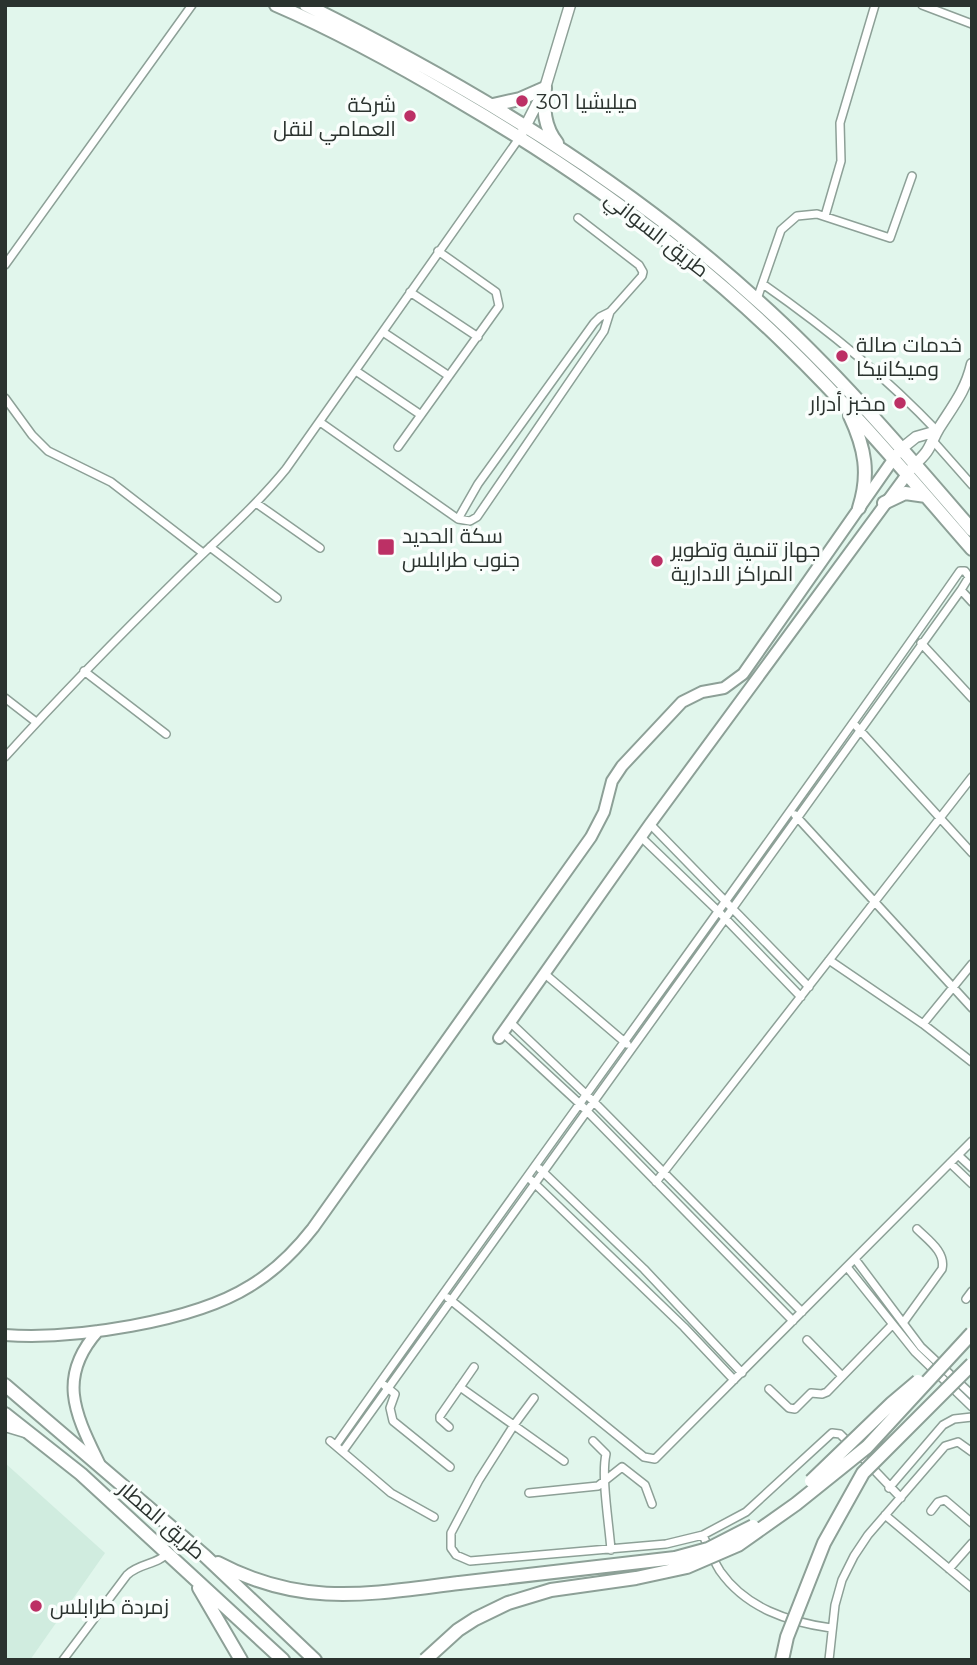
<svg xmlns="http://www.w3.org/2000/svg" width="977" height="1665" viewBox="0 0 977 1665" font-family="Montserrat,Cairo,sans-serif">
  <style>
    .built { fill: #d0ecdf }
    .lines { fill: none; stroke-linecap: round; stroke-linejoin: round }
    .street-casing { stroke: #8da097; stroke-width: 10 }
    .secondary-casing { stroke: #8da097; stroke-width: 13 }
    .primary-casing { stroke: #8da097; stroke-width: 14 }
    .highway-casing { stroke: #8da097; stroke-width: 16 }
    .street { stroke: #fff; stroke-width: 7 }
    .secondary { stroke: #fff; stroke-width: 10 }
    .primary { stroke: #fff; stroke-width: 10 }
    .highway { stroke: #fff; stroke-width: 12 }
    .highway-bridge-casing { stroke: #8da097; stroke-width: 16; stroke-linecap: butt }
    .highway-bridge { stroke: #fff; stroke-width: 12 }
    .poi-dot { fill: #bc3065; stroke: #fafefc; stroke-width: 2.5 }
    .labels { text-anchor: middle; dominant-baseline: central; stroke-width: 7; stroke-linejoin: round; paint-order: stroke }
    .poi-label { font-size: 21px; fill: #2b332f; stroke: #fafefc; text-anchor: start }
    .street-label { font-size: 21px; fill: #2b332f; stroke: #fafefc }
  </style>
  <rect width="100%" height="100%" fill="#e1f6ec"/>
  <path class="built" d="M5 1463 105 1553 30 1660H5Z"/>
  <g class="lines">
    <g class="street-casing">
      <path id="street" d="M922 5 972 24
        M825 216 841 161 840 123 875 5
        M5 265 192 5
        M763 284C826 328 884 375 937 431
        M410 292 478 337
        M757 299 781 230 797 216 817 214 890 238 912 176
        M383 332 449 376
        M356 371 421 415
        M5 398 32 435 48 451 111 482 203 553
        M320 422 458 519 470 521 477 517 604 331 610 312
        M934 442 972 485
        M398 447 499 306 496 292 438 251
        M256 503 320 548
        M458 519 478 484 594 323 600 317 610 312 642 276 643 272 639 265 578 218
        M210 547 277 598
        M961 590 972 602
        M921 643 972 698
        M84 671 166 734
        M5 698 36 722
        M856 726 972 853
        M5 757C63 693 123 632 184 572 219 538 255 507 286 469L520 137
        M795 815 972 1008
        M650 824 809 987
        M641 837 718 911 801 997
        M829 960 923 1024 972 1062
        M545 974 627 1044
        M510 1022 593 1101 802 1312
        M923 1024 972 964
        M503 1033 580 1104 793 1321
        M958 1155 972 1168
        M950 1163 972 1184
        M540 1169 644 1269 742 1373
        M531 1180 684 1327 734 1380
        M656 1182 972 777
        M855 1259 921 1347 972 1395
        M847 1267 915 1352 972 1407
        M448 1298 644 1457 655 1459 972 1141
        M966 1299 972 1291
        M903 1323 942 1269C946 1252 928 1240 917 1229
        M807 1340 841 1375
        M384 1385 395 1394 390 1408 393 1421 450 1467
        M460 1387 564 1461
        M769 1389 789 1408 795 1409 811 1393 822 1394 827 1392 892 1325
        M534 1398 514 1425 479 1480 451 1533V1548L456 1555 470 1561 666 1544 703 1535 746 1512 832 1433 840 1434 850 1444
        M449 1427 440 1419V1416L474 1367
        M330 1441 391 1493 434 1517
        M593 1441 606 1454C601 1477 609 1523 611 1550
        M336 1445C542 1152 755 865 960 571H965L969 577 961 590 343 1451
        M858 1453 901 1498
        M889 1488 943 1425 954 1419 972 1417
        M529 1493 598 1486 622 1467 645 1485 652 1504
        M931 1511 938 1502 945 1500 972 1523
        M885 1515 972 1588
        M703 1535C708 1547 713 1560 720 1571 746 1608 788 1622 831 1628
        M949 1569 972 1543
        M63 1660 127 1575C139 1563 157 1565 168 1553
        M829 1660 835 1605 842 1580 854 1556 868 1535 945 1446 958 1442 972 1452"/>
    </g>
    <g class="secondary-casing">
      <path id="secondary" d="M523 131 545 88 570 5
        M901 449 916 437 937 431
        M915 464C932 449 929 445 939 428 953 406 966 390 972 364
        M5 1426 25 1432"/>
    </g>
    <g class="primary-casing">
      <path id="primary" d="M499 1038 650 824 911 469
        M98 1331C56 1378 76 1415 99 1463
        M5 1335C72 1340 193 1322 250 1286 275 1271 295 1251 313 1228L591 837 604 812 612 781 622 766 682 702 702 692 724 688 743 674 897 454"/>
    </g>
    <g class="highway-casing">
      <path id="highway" d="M276 5C339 32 400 66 459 101 577 170 688 249 786 345 852 409 911 479 972 549
        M306 5C469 86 623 178 758 301 835 370 904 451 972 530
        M545 88C543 108 544 127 557 143
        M493 105 520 99 545 88
        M850 416C865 448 870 474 859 508
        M884 503 905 493 926 496
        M5 1385 205 1556 315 1660
        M5 1414 81 1474 283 1660
        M218 1563C303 1608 369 1594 459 1583
        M199 1588 241 1660"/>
    </g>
    <use href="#street" class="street"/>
    <use href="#secondary" class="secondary"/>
    <use href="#primary" class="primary"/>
    <use href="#highway" class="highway"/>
    <g class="highway-bridge-casing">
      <path id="highway-bridge" d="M811 1481 892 1403 918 1381
        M459 1583 675 1558 708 1549 753 1526
        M425 1660 458 1630 475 1619 508 1603 551 1590 636 1578 687 1567 738 1545 796 1504 867 1447 972 1333
        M782 1660 787 1637 824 1543 863 1473 972 1364"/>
    </g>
    <use href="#highway-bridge" class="highway-bridge"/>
  </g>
  <g class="poi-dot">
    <circle cx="522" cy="101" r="7"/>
    <circle cx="410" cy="116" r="7"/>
    <circle cx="842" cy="356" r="7"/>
    <circle cx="900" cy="403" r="7"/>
    <rect x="377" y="538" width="18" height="18" rx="3.5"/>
    <circle cx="657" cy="561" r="7"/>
    <circle cx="36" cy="1606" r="7"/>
  </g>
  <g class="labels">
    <g class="poi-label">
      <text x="536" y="101">ميليشيا 301</text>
      <text x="396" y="104" text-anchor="end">شركة<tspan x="396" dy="24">العمامي لنقل</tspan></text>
      <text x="856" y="344">خدمات صالة<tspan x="856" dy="24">وميكانيكا</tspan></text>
      <text x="886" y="403" text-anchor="end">مخبز أدرار</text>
      <text x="402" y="535">سكة الحديد<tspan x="402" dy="24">جنوب طرابلس</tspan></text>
      <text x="671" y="549">جهاز تنمية وتطوير<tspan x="671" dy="24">المراكز الادارية</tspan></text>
      <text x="50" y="1606">زمردة طرابلس</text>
    </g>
    <g class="street-label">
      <text transform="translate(657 234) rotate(38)">طريق السواني</text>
      <text transform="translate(162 1520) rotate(41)">طريق المطار</text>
    </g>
  </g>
  <rect width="977" height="1665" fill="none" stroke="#2b332f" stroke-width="14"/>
</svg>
